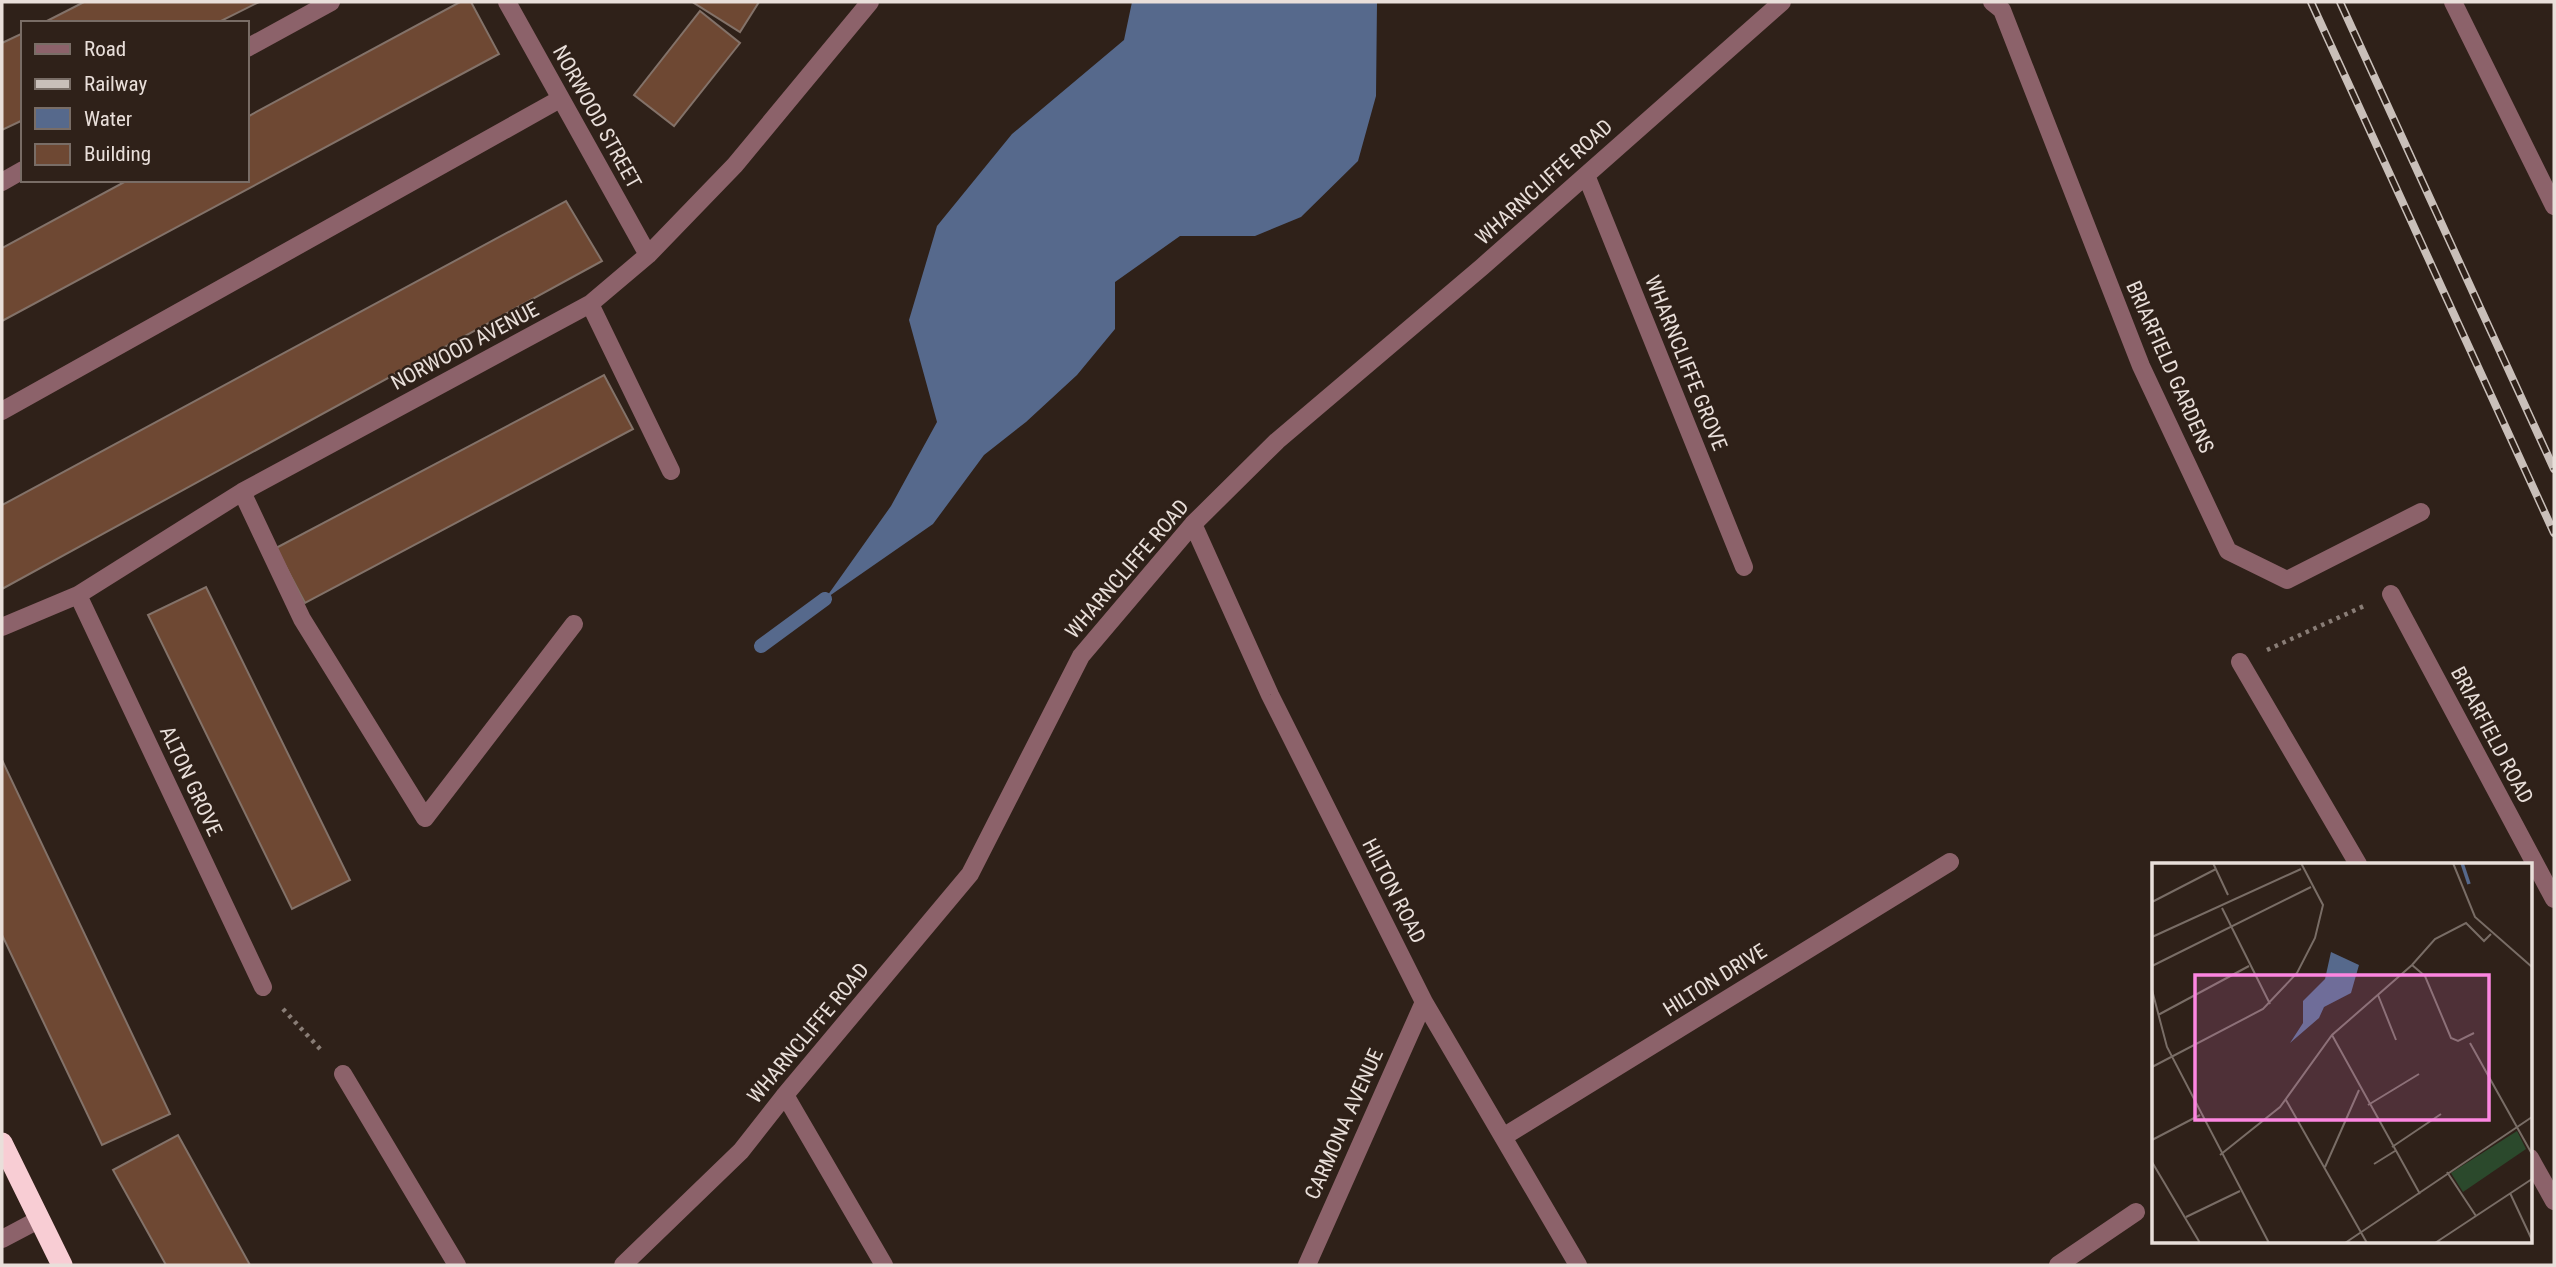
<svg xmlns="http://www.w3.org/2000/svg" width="2556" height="1267" viewBox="0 0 2556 1267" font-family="'Roboto Condensed',sans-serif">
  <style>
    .water { fill: #56698c }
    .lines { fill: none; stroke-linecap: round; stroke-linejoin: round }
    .stream { stroke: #56698c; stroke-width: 14 }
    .building { fill: #6e4833; stroke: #837269; stroke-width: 2 }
    .path { stroke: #897d76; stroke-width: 4.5; stroke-dasharray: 3.5 5; stroke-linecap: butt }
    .minor { stroke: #8c626a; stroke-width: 18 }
    .highway { stroke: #f8cdd4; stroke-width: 21 }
    .rail-casing { stroke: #c9bfb9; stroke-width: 8 }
    .rail { stroke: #2f2119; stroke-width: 5; stroke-dasharray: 16; stroke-linecap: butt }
    .labels { text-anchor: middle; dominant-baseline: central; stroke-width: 5; stroke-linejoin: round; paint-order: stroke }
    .street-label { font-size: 21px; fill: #e9dfda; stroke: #2f2119 }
    .inset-river { fill: none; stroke: #56698c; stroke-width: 3.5 }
    .inset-road { fill: none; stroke: #796d66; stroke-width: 2 }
    .view { fill: #fd86e1; fill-opacity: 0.15; stroke: #fd86e1; stroke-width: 3.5 }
    .inset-edge { fill: none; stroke: #e9dfda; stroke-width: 3.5 }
  </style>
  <rect width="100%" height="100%" fill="#2f2119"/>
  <path class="water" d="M1132 2H1377L1376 96 1358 161 1301 217 1255 236H1180L1115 282V329L1077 375 1026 422 984 455 933 524 825 599 891 506 937 422 909 320 937 226 1012 134 1124 40Z"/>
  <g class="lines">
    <path class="stream" d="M761 646 825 599"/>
  </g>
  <path class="building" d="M84 2H259L217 23H43Z
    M460 2H471L499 54 2 321V248L128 180H247V117Z
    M695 2H759L740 32 694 3Z
    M700 11 740 43 674 126 634 95Z
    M23 33V120L2 130V43Z
    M566 201 602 261 2 589V505Z
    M604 375 633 429 305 603 276 548Z
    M206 587 350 880 292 909 148 615Z
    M2 760 170 1114 102 1145 2 935Z
    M178 1135 250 1265H166L113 1170Z"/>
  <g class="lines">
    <path class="path" d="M2267 650 2364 606
      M283 1009 322 1051"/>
    <path class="minor" d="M507 2 648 255
      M1992 2 2002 10 2141 366 2228 551 2287 580 2421 512
      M2453 2 2554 206
      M247 48 331 2
      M1586 175 1744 567
      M2 182 23 170
      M590 304 671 471
      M2 411 560 99
      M242 492 302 619 425 818 574 624
      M1193 524 1270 695 1424 1002 1578 1265
      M2391 594 2554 899
      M78 595 263 987
      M2 627 78 595 242 492 590 304 648 255 735 165 870 2
      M2240 662 2358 864
      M343 1074 457 1265
      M785 1095 884 1265
      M1503 1137 1950 862
      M2530 1158 2554 1201
      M2 1239 40 1219
      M623 1265 741 1151 785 1095 970 874 1081 656 1193 524 1277 441 1482 267 1782 2
      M1307 1265 1424 1002
      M2058 1265 2136 1212"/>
    <path class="highway" d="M2 1143 62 1265"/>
    <g class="rail-casing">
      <path id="rail" d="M2311 2 2554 533
        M2340 2 2554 469"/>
    </g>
    <use href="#rail" class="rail"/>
  </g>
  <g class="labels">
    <g class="street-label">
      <text transform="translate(597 117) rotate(61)">NORWOOD STREET</text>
      <text transform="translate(1544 182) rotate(-42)">WHARNCLIFFE ROAD</text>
      <text transform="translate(465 346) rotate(-28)">NORWOOD AVENUE</text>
      <text transform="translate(1686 363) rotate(68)">WHARNCLIFFE GROVE</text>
      <text transform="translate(2170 367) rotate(66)">BRIARFIELD GARDENS</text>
      <text transform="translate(1127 569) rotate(-49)">WHARNCLIFFE ROAD</text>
      <text transform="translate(2492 735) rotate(62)">BRIARFIELD ROAD</text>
      <text transform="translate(191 781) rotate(65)">ALTON GROVE</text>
      <text transform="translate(1394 891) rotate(63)">HILTON ROAD</text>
      <text transform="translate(1715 980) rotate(-32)">HILTON DRIVE</text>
      <text transform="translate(808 1033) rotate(-50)">WHARNCLIFFE ROAD</text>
      <text transform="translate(1344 1124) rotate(-66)">CARMONA AVENUE</text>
    </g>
  </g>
  <g transform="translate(2152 863)">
    <rect width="380" height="380" fill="#2f2119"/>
    <path d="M365 268 374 286 311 329 299 310Z" fill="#2b492c"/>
    <path d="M179 89 207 102 199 130 172 144 167 155 138 180 151 160V138L173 116Z" fill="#56698c"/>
    <path class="inset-river" d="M310 0 317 21"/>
    <path class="inset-road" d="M61 0 76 32M301 0 323 54 380 104M0 39 64 6M70 45 118 141M0 74 149 6M260 102 273 113 299 175 306 178 322 170M0 103 159 24M0 127 15 184 117 380M226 132 244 177M6 152 97 103M180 172 268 331M318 180 380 291M0 204 111 146 145 110 163 75 171 42 149 0M134 237 215 380M216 242 267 211M0 277 48 252M240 284 289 251M68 292 128 244 180 172 260 102 283 76 314 60 332 78 339 71M0 299 48 380M222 301 243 288M173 304 207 227M295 309 324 353M358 330 380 377M34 354 88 328M193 380 380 254M283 380 380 316"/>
    <path class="view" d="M43 112H337V257H43Z"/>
    <rect width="380" height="380" class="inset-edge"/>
  </g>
  <rect width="2556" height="1267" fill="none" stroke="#e9dfda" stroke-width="7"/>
  <rect x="21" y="21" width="228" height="161" fill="#2f2119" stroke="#796d66" stroke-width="2"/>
  <rect x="35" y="44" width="35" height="10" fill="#8c626a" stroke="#796d66" stroke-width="2"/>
  <text x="84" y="56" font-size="21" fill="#e9dfda">Road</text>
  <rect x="35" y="79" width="35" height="10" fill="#c9bfb9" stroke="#796d66" stroke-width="2"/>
  <text x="84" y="91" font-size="21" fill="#e9dfda">Railway</text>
  <rect x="35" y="108" width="35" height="21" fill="#56698c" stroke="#796d66" stroke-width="2"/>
  <text x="84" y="126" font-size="21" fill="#e9dfda">Water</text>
  <rect x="35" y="144" width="35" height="21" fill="#6e4833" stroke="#796d66" stroke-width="2"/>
  <text x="84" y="161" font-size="21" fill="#e9dfda">Building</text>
</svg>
